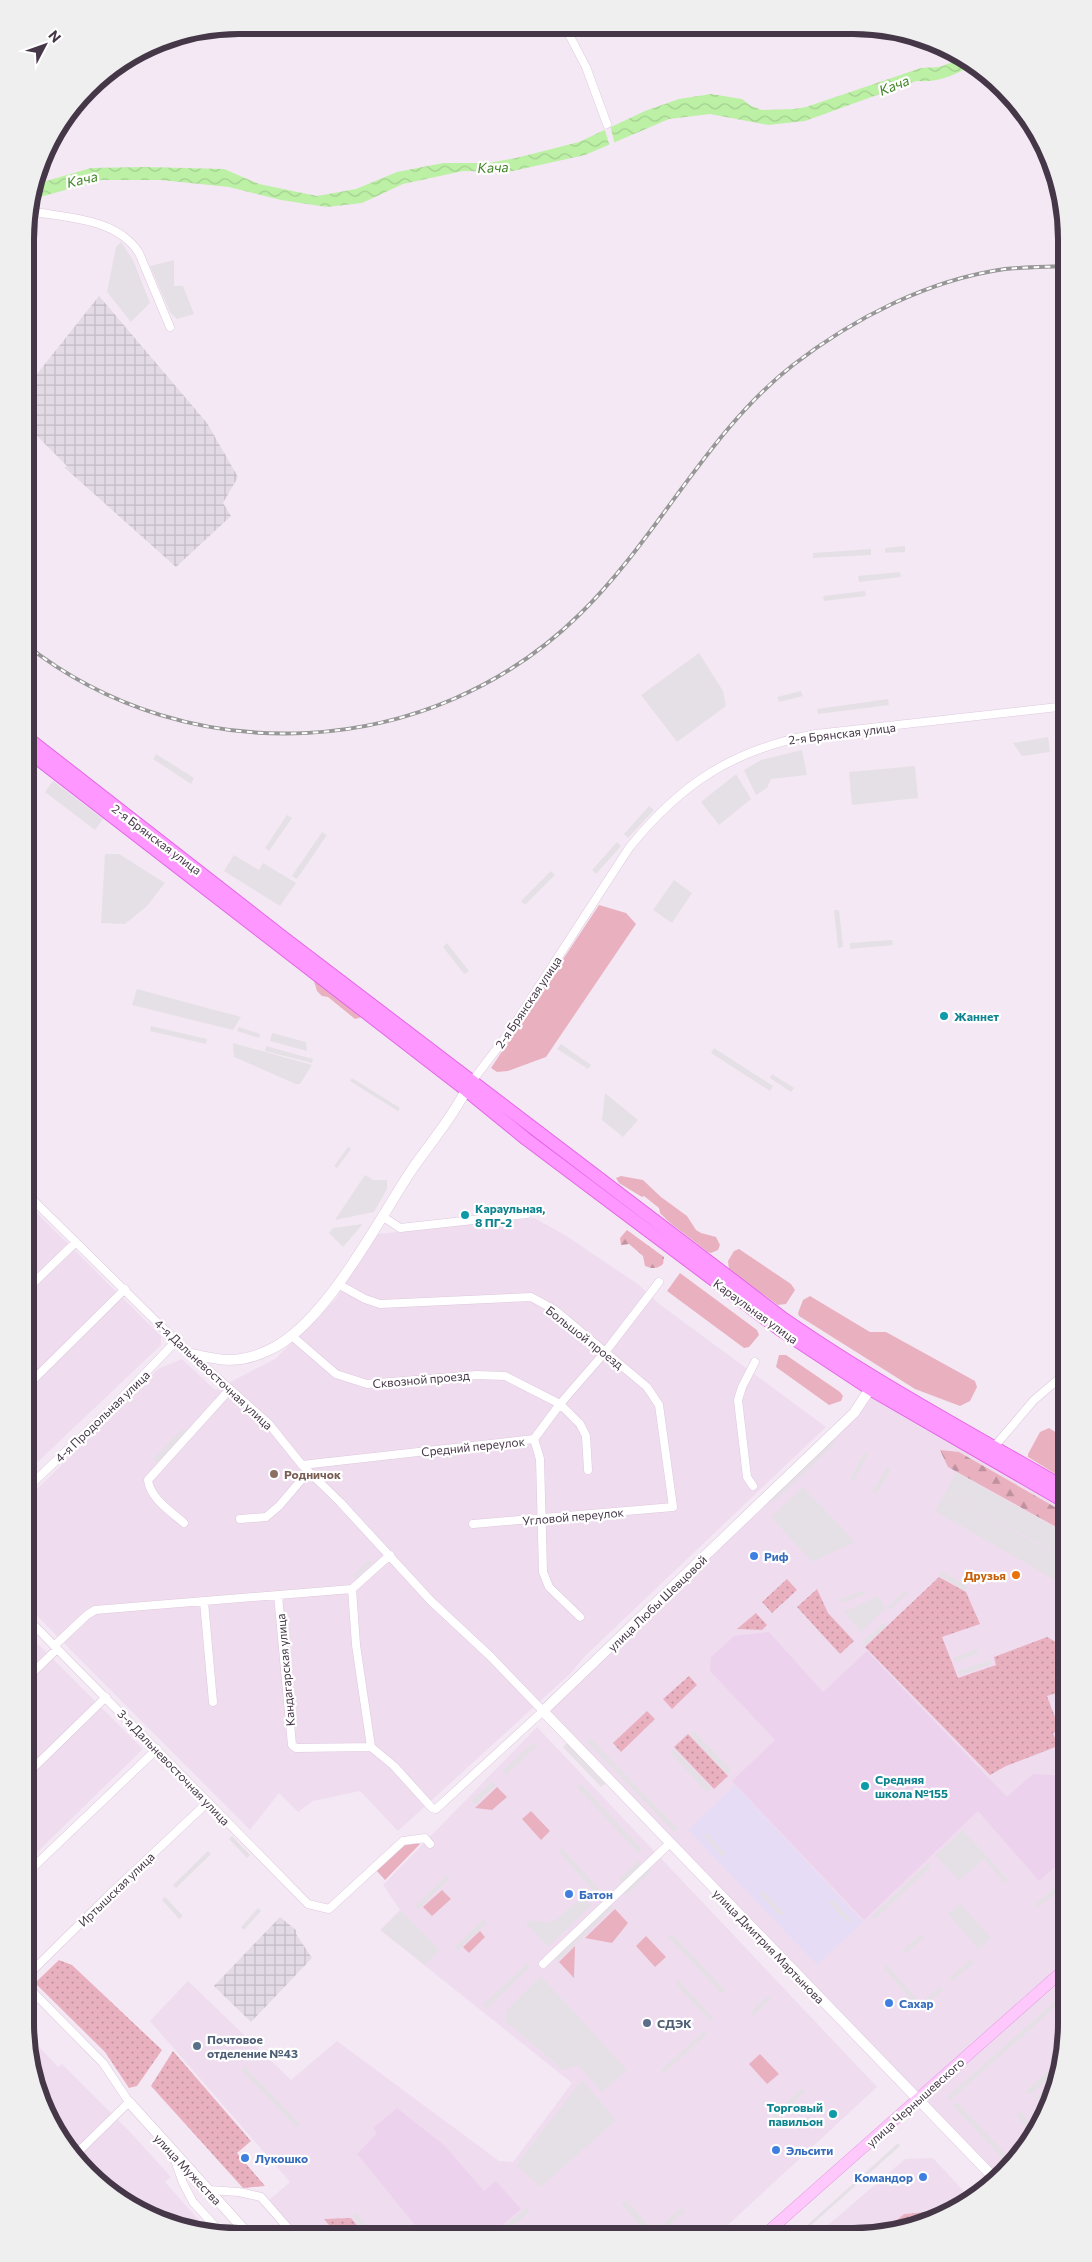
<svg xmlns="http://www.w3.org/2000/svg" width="1092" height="2262" viewBox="0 0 1092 2262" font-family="Commissioner,sans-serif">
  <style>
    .residential { fill: #efddef }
    .industrial { fill: url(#industrial-grid) }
    .education { fill: #edd2ee }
    .medical { fill: #e6dcf5 }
    .green { fill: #e9b1c0 }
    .forest { fill: url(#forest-firs) }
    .park { fill: url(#park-dots) }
    .parking { fill: #e5e0e6 }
    .water { fill: url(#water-waves) }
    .pier { fill: #f4e8f4 }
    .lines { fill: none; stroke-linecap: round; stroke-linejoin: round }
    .minor-casing { stroke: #ddc8de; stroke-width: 9 }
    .tertiary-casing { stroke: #ddc8de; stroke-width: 11 }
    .secondary-casing { stroke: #e1a0df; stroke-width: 12 }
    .primary-casing { stroke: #e366e5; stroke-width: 14 }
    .minor { stroke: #fff; stroke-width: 8 }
    .tertiary { stroke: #fff; stroke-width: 10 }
    .secondary { stroke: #ffc8fd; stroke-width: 11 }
    .primary { stroke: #fe97ff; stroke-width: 12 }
    .rail-casing { stroke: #979797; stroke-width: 4 }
    .rail { stroke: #fff; stroke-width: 2; stroke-dasharray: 5.5; stroke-linecap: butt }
    .culture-dot { fill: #0f9aa8; stroke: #fff; stroke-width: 2 }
    .education-dot { fill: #8d6e63; stroke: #fff; stroke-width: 2 }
    .shop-dot { fill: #3f7fe0; stroke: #fff; stroke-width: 2 }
    .food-dot { fill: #e8710a; stroke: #fff; stroke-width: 2 }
    .service-dot { fill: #5c6f8a; stroke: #fff; stroke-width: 2 }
    .labels { text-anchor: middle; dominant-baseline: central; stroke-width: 4.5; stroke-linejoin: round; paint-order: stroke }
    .street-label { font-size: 12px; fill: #463748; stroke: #fff }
    .culture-label { font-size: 12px; font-weight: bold; fill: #0d838f; stroke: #fff; text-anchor: start }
    .education-label { font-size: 12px; font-weight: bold; fill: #785e54; stroke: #fff; text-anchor: start }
    .shop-label { font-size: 12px; font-weight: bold; fill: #366cbe; stroke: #fff; text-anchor: start }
    .food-label { font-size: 12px; font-weight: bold; fill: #c56008; stroke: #fff; text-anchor: end }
    .service-label { font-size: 12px; font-weight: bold; fill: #4e5e75; stroke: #fff; text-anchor: start }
    .water-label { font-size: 14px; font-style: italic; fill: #418425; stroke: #fff }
    .rim { fill: none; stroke: #463748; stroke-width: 6 }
  </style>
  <defs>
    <pattern id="industrial-grid" width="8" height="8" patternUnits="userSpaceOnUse" patternTransform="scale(1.25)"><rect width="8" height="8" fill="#e2dae4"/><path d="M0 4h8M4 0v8" fill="none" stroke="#c3bcc5"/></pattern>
    <pattern id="forest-firs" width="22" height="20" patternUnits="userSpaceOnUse" patternTransform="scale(1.25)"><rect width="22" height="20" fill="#e9b1c0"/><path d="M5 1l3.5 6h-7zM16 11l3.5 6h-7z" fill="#bf919e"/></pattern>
    <pattern id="park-dots" width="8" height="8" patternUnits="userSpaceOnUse" patternTransform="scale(1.25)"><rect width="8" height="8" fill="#e9b1c0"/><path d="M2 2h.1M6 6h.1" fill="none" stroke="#bf919e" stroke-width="1.8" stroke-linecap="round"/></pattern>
    <pattern id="water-waves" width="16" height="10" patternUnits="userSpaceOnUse" patternTransform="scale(1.25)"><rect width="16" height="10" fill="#bcf1a5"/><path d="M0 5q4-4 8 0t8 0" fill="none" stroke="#a3cf90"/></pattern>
  </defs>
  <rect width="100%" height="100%" fill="#f4e8f4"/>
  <path class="residential" d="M25 1201 161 1336V1345L25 1474Z
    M534 1218 565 1235 639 1285 658 1303 826 1427 584 1657 571 1673 398 1831 360 1791 313 1801 298 1812 279 1793 250 1830 25 1604V1501L158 1369 182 1359 215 1390 275 1359 335 1300 377 1234Z
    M870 1389 1067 1503V2037L1051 2105 1023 2154 995 2179 543 1711 766 1498Z
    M25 1631 143 1749 25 1864Z
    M537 1727 877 2087 715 2237 299 2235 269 2200 290 2182 150 2021 188 1981 291 2080 337 2041 499 2161 513 2162 572 2083 380 1930 400 1910 383 1885Z
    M27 2034 58 2067 62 2064 130 2132 171 2177 165 2182 212 2235 144 2215 98 2184 61 2142 36 2092Z
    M933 2158 973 2201 922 2226 853 2237H814L905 2159Z"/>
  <path class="industrial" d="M99 296 207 423 238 477 223 503 231 516 176 567 65 468 67 466 25 424V389Z
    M280 1917 296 1930V1934L312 1958 251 2022 214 1986Z"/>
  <path class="education" d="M769 1632 823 1692 867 1651 1007 1797 1033 1774 1067 1776V1857L1039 1881 978 1811 864 1920 732 1781 775 1740 710 1671 711 1657 734 1636Z
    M397 2108 445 2146 484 2191 496 2181 521 2209 490 2236H424L357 2154 377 2133 373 2128Z"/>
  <path class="medical" d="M735 1785 863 1922 817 1965 688 1830Z"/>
  <path class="green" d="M599 905 626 913 636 924 546 1057 508 1071 497 1072 491 1068Z
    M313 978 362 1017 355 1019 328 997 322 996 317 991Z
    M621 1176 643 1180 661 1197 687 1216 696 1230 701 1233 716 1237 720 1245 718 1250 711 1253 708 1252 669 1222 660 1213 659 1208 644 1196 642 1197 619 1183 616 1178Z
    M739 1249 791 1284 795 1290 786 1304 778 1305 729 1270 728 1261 734 1251Z
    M680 1273 757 1330 759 1335 749 1347 744 1348 667 1291Z
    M810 1296 870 1332H886L975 1381 977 1387 970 1401 960 1406 915 1389 799 1316 798 1313 803 1300Z
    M779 1355H786L840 1392 843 1396 841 1401 829 1405 776 1367Z
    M1049 1428 1067 1439V1481L1028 1457V1454L1040 1432Z
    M497 1787 507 1797 492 1810 475 1808Z
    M531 1811 550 1831 541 1840 522 1819Z
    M413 1843 420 1844 385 1880 376 1870 400 1846Z
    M442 1890 451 1899 432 1916 423 1907Z
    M615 1909 628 1923 612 1943 585 1938Z
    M480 1931 485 1937 469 1953 463 1947Z
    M646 1936 666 1957 655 1967 636 1946Z
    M575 1946 574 1978 559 1962Z
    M760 2054 779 2074 767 2084 749 2064Z"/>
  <path class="forest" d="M627 1230 664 1257 663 1264C658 1269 652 1269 645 1266L643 1256 629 1244 621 1245 620 1238Z
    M940 1450 959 1452 1067 1514V1533L948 1467Z"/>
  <path class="park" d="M939 1577 966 1592 980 1624 942 1637 958 1678 996 1665 994 1657 1047 1637 1067 1648V1690L1047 1696 1060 1730 1053 1733 1058 1746 1006 1766 990 1775 865 1647Z
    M787 1579 797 1590 772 1613 762 1602Z
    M817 1589 828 1613 854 1641 840 1654 797 1607Z
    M756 1613 767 1625 762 1630 737 1629Z
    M689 1676 697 1685 672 1709 663 1699Z
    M647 1711 655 1719 621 1752 613 1743Z
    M688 1734 728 1776 714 1789 674 1747Z
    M59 1960 72 1965 162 2050 137 2086 129 2088 105 2052 35 1983Z
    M173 2051 251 2141 237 2153 265 2186 243 2188 151 2086Z
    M927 2212 934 2220 922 2226 883 2232 904 2214Z
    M351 2218 366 2236H338L324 2219Z"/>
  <path class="parking" d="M121 242 133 260 150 303 131 322 107 292 116 247Z
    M174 260V286H183L194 314 177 319 170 312 150 266Z
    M905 546V552L885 553V548Z
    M871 549V555L813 558V553Z
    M900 572 901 577 859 582 858 576Z
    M865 591 866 596 824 601 823 596Z
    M699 653 723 691 726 706 677 742 641 695Z
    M801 691 803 696 779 702 777 697Z
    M888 699 889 705 818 714 817 709Z
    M1048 737 1050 752 1022 756 1013 743Z
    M802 750 807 775 771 779 767 788 756 795 744 770 761 760Z
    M156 754 194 778 191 784 153 759Z
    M915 766 918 798 852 805 849 772Z
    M736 774 751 799 719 825 701 802Z
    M53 781 103 819 95 830 45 792Z
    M649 806 654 810 628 838 624 834Z
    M287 815 292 818 269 851 265 848Z
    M322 832 327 835 297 879 292 876Z
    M617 842 621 846 596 874 592 870Z
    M105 854H119L165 883 147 906 125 924 101 923Z
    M234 855 259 870 263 863 296 883 280 906 224 871Z
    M551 871 555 875 525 905 521 901Z
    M674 880 692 893 672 923 653 910Z
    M834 910H839L843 947 838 948Z
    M892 940 893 945 850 949V943Z
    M447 943 469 971 464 974 443 947Z
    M137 989 185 1002 241 1017 233 1030 132 1005Z
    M151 1026 207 1039 206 1044 150 1031Z
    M239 1027 260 1034 259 1038 237 1031Z
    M272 1033 306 1042 307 1051 270 1041Z
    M233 1043 312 1065 300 1084H296L234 1057Z
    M561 1044 591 1065 588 1069 557 1049Z
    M266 1046 313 1059 312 1063 265 1051Z
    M714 1048 773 1086 770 1091 711 1053Z
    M772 1074 794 1088 791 1092 770 1078Z
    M352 1078 400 1108 398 1111 350 1081Z
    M605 1093 638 1120 623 1137 602 1120Z
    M348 1147 351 1149 337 1168 334 1166Z
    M365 1175 373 1180H387V1189L374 1212 335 1220Z
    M363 1224 343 1247 329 1233 333 1228Z
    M182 1429 186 1432 157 1463 153 1459Z
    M832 1441 835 1444 774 1502 771 1499Z
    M864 1453 868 1455 853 1482 850 1480Z
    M887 1467 891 1469 876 1495 872 1493Z
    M956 1472 1067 1534V1560L946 1492Z
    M803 1487 855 1542 812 1562 771 1517Z
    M945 1492 1067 1561V1587L935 1511Z
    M369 1560 372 1563 355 1579 352 1576Z
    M941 1571 968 1587 965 1591 939 1575Z
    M864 1590 865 1594 842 1603 840 1599Z
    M906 1590 908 1593 890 1610 887 1607Z
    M878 1596 885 1608 861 1632 844 1612Z
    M884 1623 887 1626 864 1646 861 1643Z
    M977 1649 978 1653 955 1662 953 1658Z
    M991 1660 992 1664 959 1675 958 1671Z
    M694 1731 731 1770 727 1774 690 1735Z
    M590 1738 678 1829 674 1832 586 1741Z
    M534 1742 537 1746 506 1775 502 1771Z
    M567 1743 605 1784 601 1787 563 1747Z
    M674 1749 711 1788 707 1792 670 1753Z
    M492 1781 496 1785 475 1805 471 1801Z
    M581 1784 642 1849 638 1853 577 1787Z
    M963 1830 1008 1880 1005 1883 984 1859 959 1881 935 1855Z
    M706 1833 726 1854 723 1857 703 1835Z
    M232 1836 250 1855 247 1858 229 1839Z
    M562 1848 600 1890 596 1894 558 1851Z
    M208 1851 211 1854 176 1888 173 1885Z
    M638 1861 642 1865 623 1883 619 1879Z
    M928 1863 931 1867 875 1919 872 1916Z
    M648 1866 652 1871 626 1896 622 1892Z
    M447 1875 450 1878 418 1909 415 1906Z
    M1064 1881 1067 1884 1038 1907 1035 1904Z
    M763 1891 784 1913 780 1916 760 1894Z
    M165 1897 183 1916 179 1919 162 1900Z
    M582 1897 591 1906 548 1947 524 1921 553 1922Z
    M833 1900 851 1920 848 1923 829 1903Z
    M610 1903 614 1907 558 1961 554 1957Z
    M960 1903 991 1938 978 1949 948 1914Z
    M258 1908 261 1911 244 1930 241 1927Z
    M401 1911 440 1950 425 1965 381 1930Z
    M484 1919 487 1923 457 1951 454 1948Z
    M672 1934 726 1991 722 1994 668 1937Z
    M921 1934 924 1937 905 1954 902 1951Z
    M971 1959 974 1963 952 1981 949 1978Z
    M527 1963 530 1967 486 2009 483 2005Z
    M887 1965 923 2006 919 2009 884 1968Z
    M541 1976 627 2070 602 2092 578 2065 563 2070 505 2021 507 2010Z
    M678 1980 713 2018 710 2021 675 1983Z
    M940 1987 943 1990 925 2005 922 2002Z
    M1067 1991V1997L950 2100 947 2097Z
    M768 1996 771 1999 753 2016 750 2013Z
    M704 2031 707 2034 664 2073 661 2070Z
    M1061 2060 1059 2069 1030 2095 1026 2091Z
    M244 2066 300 2124 296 2127 241 2070Z
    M1057 2078 1055 2087 1039 2101 1036 2097Z
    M582 2080 616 2120 541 2187 516 2165Z
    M802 2088 805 2091 769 2125 766 2122Z
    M957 2102 1013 2162 1010 2166 953 2106Z
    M1020 2111 1036 2130 1033 2135 1016 2115Z
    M898 2143 900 2146 798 2237H794Z
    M626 2200 656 2234 653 2236H650L621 2204Z
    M527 2207 530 2211 500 2236H494Z
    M682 2207 685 2211 660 2233 657 2229Z
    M356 2213 376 2236H369L352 2216Z"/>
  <path class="water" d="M957 53 968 61 966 69C947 78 937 82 916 81L805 121 768 125 710 114 669 119 585 155 508 172 463 171 403 184 362 203 327 207 281 200 229 187 161 180H101L40 197 33 196 36 184 91 168 145 167 224 169 259 184 317 196 356 189 397 172 443 163H489L516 158 579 142 645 111 679 99 711 94 742 99 751 106 762 110 794 109 806 107 921 68 939 67 953 62Z"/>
  <path class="pier" d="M610 125 615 145 610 147 604 127Z"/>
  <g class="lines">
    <g class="minor-casing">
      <path id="minor" d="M565 27 586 67 607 124
        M29 211C67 218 117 218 139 253L170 327
        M470 1084 508 1034 629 848C681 783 734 749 816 734L1067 706
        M25 1192 176 1341 269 1424 302 1465 340 1502 431 1601 490 1656 543 1711 436 1809 432 1808 394 1766 371 1747 356 1645 352 1589
        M382 1216 400 1228 527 1214
        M338 1284 365 1299 380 1304 531 1297 555 1310 647 1387 659 1405 673 1507 473 1524
        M25 1291 76 1242
        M292 1336 336 1374 367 1384 477 1375 505 1376 560 1404 580 1424 586 1436 588 1470
        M25 1388 125 1289
        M534 1439 540 1459 543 1572 549 1587 580 1617
        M994 1447 1034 1400 1067 1372
        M302 1465 534 1439 560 1404 606 1351 659 1282
        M753 1486 747 1477 738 1400 742 1387 755 1362
        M25 1490 111 1409 176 1341
        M240 1519 266 1517 279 1506 308 1472
        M184 1523C170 1511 150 1498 148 1480L230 1389
        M278 1595 292 1745 296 1748 371 1747
        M204 1602 213 1702
        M25 1616 308 1904 329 1909 403 1841 425 1838 430 1844
        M54 1646 87 1615 95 1610 352 1589 390 1555
        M25 1680 57 1649
        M25 1776 106 1697
        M25 1875 157 1749
        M543 1964 670 1843
        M25 1978 107 1897 208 1802
        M25 1984 103 2063 129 2102 74 2156
        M172 2152 183 2183 193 2202 223 2235
        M208 2190 239 2192 261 2197 294 2235"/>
    </g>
    <g class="tertiary-casing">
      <path id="tertiary" d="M192 1354C222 1361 240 1364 269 1350 326 1324 378 1220 413 1168 431 1142 452 1118 466 1090
        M870 1389 854 1413 543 1711 995 2179
        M129 2102 249 2235"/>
    </g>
    <g class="secondary-casing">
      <path id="secondary" d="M762 2237 1067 1967"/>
    </g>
    <g class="primary-casing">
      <path id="primary" d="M25 736 284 938 784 1319C875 1382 972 1434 1067 1489
        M25 749 466 1090 526 1139 779 1329 870 1389 1067 1503"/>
    </g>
    <use href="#minor" class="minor"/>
    <use href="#tertiary" class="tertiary"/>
    <use href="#secondary" class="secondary"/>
    <use href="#primary" class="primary"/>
    <g class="rail-casing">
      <path id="rail" d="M25 644C189 774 431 761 580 614 658 538 706 433 793 365 854 318 928 280 1005 269 1025 267 1047 267 1067 266"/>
    </g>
    <use href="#rail" class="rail"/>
  </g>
  <g class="culture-dot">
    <circle cx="944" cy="1016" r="5"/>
    <circle cx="465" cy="1215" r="5"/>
    <circle cx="865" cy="1786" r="5"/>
    <circle cx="833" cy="2114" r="5"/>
  </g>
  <circle class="education-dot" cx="274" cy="1474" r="5"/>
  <g class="shop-dot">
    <circle cx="754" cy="1556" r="5"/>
    <circle cx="569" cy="1894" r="5"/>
    <circle cx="889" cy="2003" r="5"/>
    <circle cx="776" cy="2150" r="5"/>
    <circle cx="245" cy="2158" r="5"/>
    <circle cx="923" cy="2177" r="5"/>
  </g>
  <circle class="food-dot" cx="1016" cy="1575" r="5"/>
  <g class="service-dot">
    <circle cx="647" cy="2023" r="5"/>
    <circle cx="197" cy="2046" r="5"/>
  </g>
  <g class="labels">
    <g class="street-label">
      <text transform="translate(842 733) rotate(-7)">2-я Брянская улица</text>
      <text transform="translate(157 839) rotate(37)">2-я Брянская улица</text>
      <text transform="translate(528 1002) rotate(-56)">2-я Брянская улица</text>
      <text transform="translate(756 1311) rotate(36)">Караульная улица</text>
      <text transform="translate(585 1337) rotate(38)">Большой проезд</text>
      <text transform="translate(214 1374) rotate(43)">4-я Дальневосточная улица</text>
      <text transform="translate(421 1379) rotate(-5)">Сквозной проезд</text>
      <text transform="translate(102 1416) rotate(-44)">4-я Продольная улица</text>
      <text transform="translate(473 1446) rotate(-6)">Средний переулок</text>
      <text transform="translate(573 1516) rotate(-5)">Угловой переулок</text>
      <text transform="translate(657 1603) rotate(-44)">улица Любы Шевцовой</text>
      <text transform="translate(285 1670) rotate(-95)">Кандагарская улица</text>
      <text transform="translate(174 1767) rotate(46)">3-я Дальневосточная улица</text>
      <text transform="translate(116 1889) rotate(-44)">Иртышская улица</text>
      <text transform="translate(769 1946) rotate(46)">улица Дмитрия Мартынова</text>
      <text transform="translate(915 2102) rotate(-42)">улица Чернышевского</text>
      <text transform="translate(188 2169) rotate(47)">улица Мужества</text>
    </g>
    <g class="culture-label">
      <text x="954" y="1016">Жаннет</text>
      <text x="475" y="1208">Караульная,<tspan x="475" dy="14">8 ПГ-2</tspan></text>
      <text x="875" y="1779">Средняя<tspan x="875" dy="14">школа №155</tspan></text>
      <text x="823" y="2107" text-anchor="end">Торговый<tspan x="823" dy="14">павильон</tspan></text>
    </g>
    <g class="education-label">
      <text x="284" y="1474">Родничок</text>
    </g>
    <g class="shop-label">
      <text x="764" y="1556">Риф</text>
      <text x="579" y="1894">Батон</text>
      <text x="899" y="2003">Сахар</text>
      <text x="786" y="2150">Эльсити</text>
      <text x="255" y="2158">Лукошко</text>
      <text x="913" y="2177" text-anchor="end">Командор</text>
    </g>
    <g class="food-label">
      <text x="1006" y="1575">Друзья</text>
    </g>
    <g class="service-label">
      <text x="657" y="2023">СДЭК</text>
      <text x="207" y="2039">Почтовое<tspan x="207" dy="14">отделение №43</tspan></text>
    </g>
    <g class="water-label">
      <text transform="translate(894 85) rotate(-22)">Кача</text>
      <text transform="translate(493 167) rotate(-2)">Кача</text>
      <text transform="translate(82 179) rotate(-13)">Кача</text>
    </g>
  </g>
  <path d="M0 0H1092V2262H0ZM239 34H853A205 205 0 0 1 1058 239V2023A205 205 0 0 1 853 2228H239A205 205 0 0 1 34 2023V239A205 205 0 0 1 239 34Z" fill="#f0eff0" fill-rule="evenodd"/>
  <path class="rim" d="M239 34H853A205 205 0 0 1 1058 239V2023A205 205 0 0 1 853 2228H239A205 205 0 0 1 34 2023V239A205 205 0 0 1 239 34Z"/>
  <g transform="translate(45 45) rotate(49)" stroke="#ffffff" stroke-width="4" paint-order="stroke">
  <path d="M0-4L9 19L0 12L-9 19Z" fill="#463748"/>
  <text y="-8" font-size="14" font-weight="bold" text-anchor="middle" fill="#463748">N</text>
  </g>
</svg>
